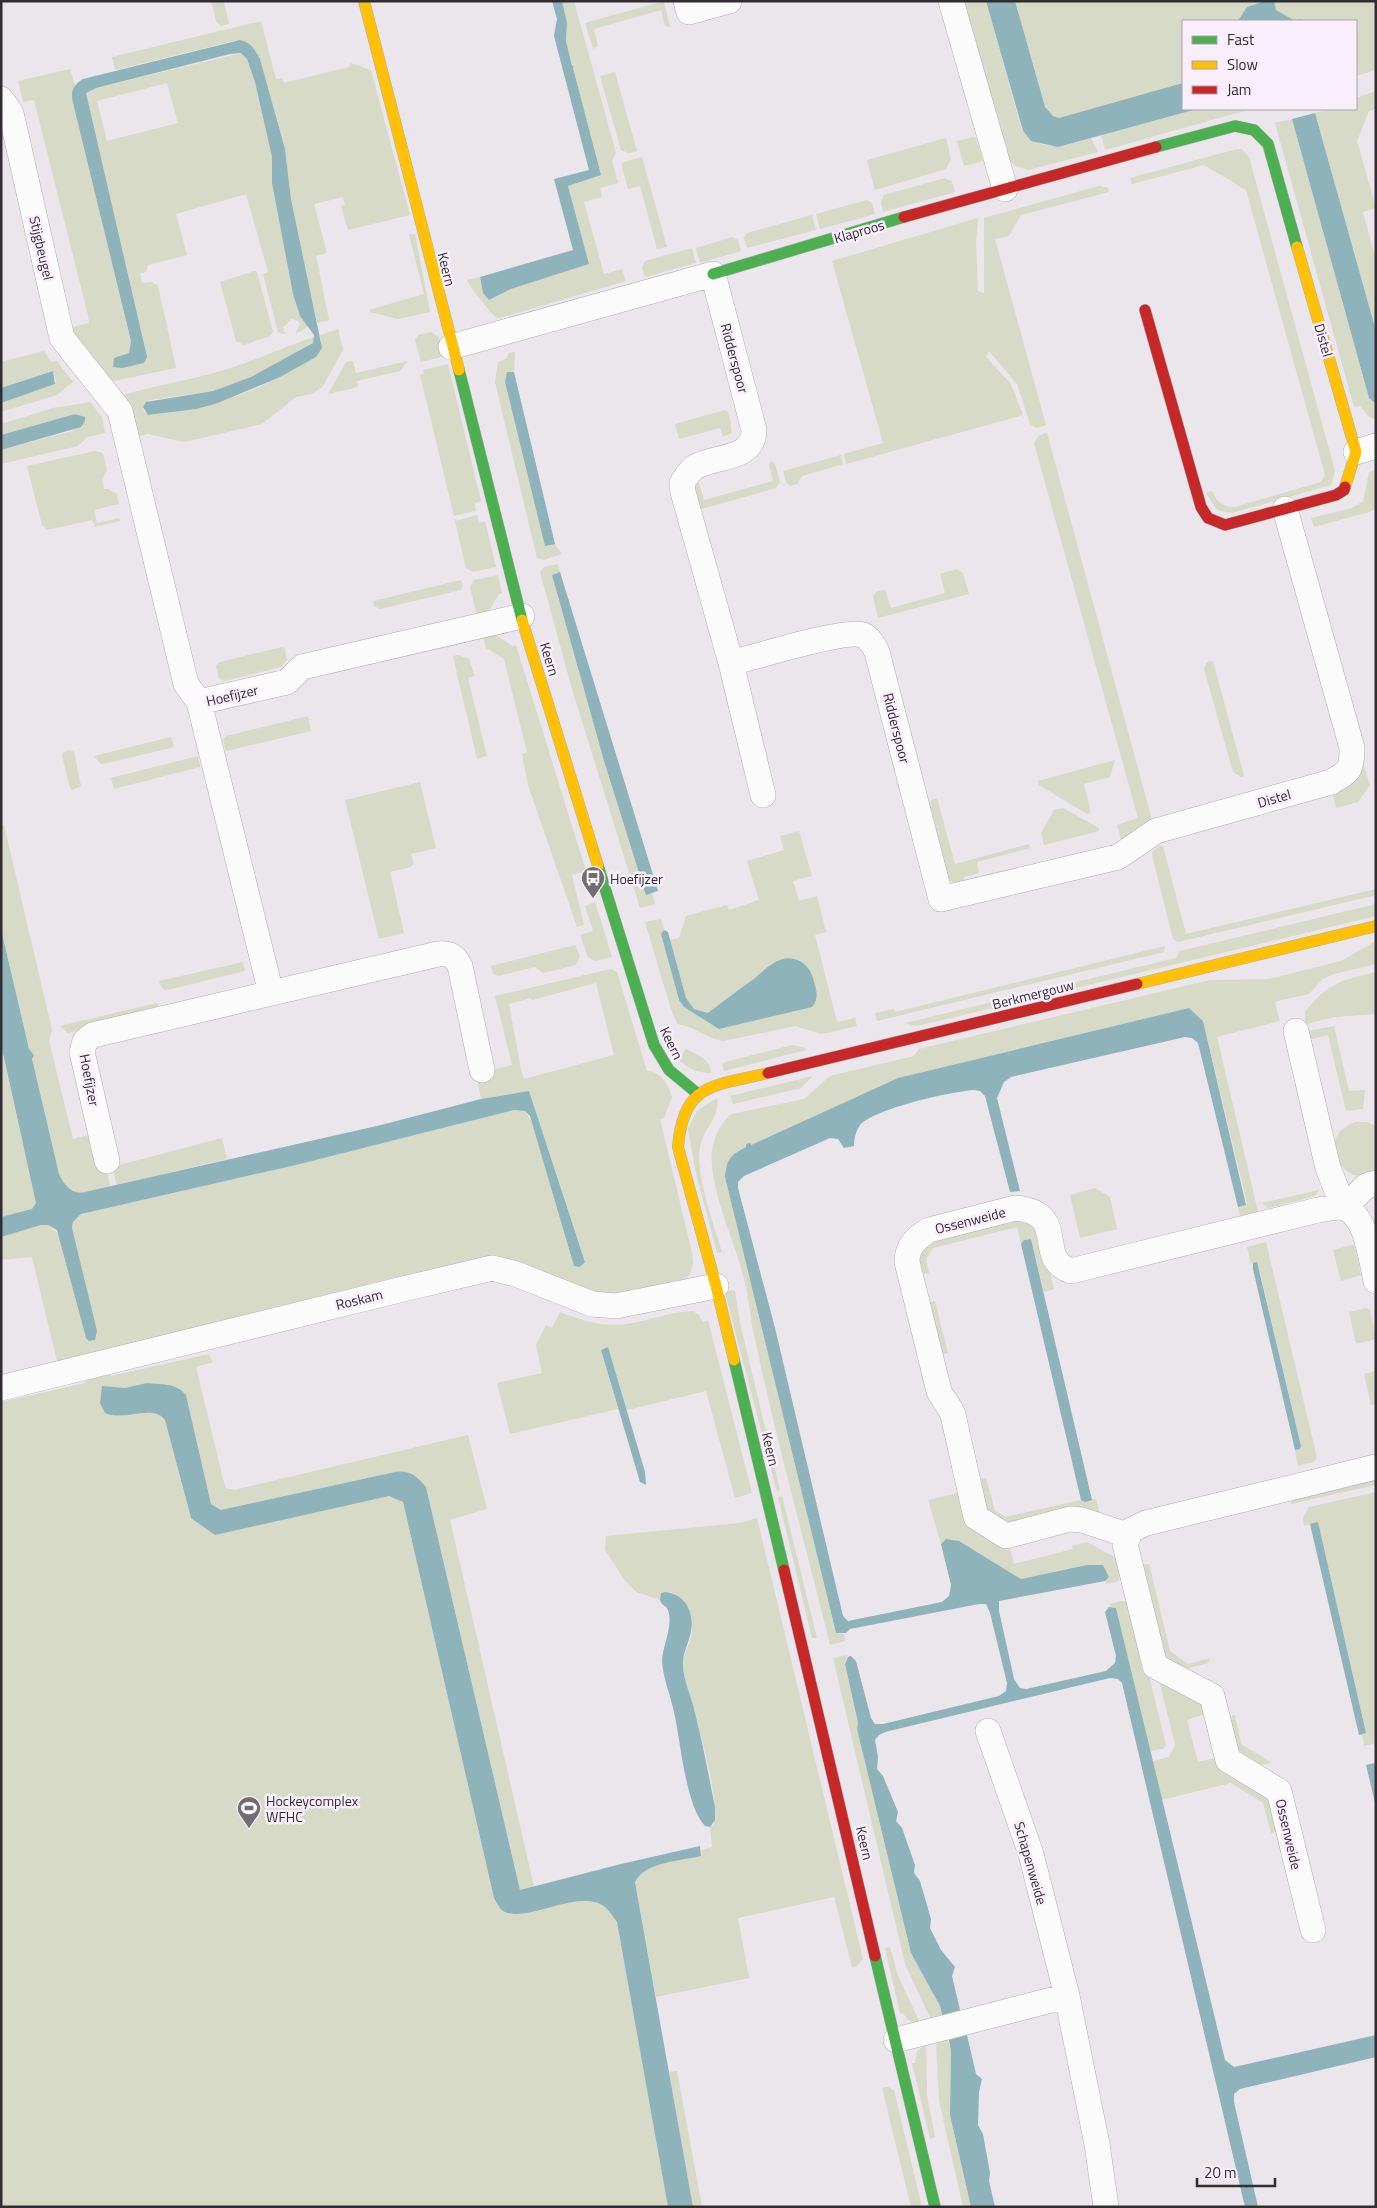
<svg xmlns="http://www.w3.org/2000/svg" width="1377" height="2208" viewBox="0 0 1377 2208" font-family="'Titillium Web',sans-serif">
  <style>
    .green { fill: #d6dac6; fill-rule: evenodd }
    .water { fill: #8eb3bb }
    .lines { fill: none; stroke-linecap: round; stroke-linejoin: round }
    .street-casing { stroke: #b3afb4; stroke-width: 26 }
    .fast-casing { stroke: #b3afb4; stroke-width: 12 }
    .slow-casing { stroke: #b3afb4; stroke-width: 12 }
    .jam-casing { stroke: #b3afb4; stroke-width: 12 }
    .street { stroke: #fcfbfc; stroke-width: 25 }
    .fast { stroke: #4caf50; stroke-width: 11 }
    .slow { stroke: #ffc107; stroke-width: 11 }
    .jam { stroke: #c62828; stroke-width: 11 }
    .labels { text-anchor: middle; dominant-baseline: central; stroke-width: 5; stroke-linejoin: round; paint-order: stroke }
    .street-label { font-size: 14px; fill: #312d32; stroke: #f9effc }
    .poi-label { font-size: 14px; fill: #312d32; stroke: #f9effc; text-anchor: start }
  </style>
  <rect width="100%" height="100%" fill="#ebe5ec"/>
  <path class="green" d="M211 1H224L229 24 221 26 216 21Z
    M562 1H574L616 153 612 160 618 183 600 188 602 197 584 202 604 274 622 269 626 281 500 318 495 317 474 292 467 280 480 277 483 293 489 300 511 289 589 264 568 186 600 175 573 68 575 67 572 66 566 41 567 23Z
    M664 1 670 27 665 26 661 10 594 29 598 46 593 49 585 23Z
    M963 1H986L1022 131C1043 154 1065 145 1091 138L1098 152 1028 170 1016 166 1008 160Z
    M1015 1H1376V70L1356 76V21H1183V84L1048 121Z
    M261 21 276 79 282 78 284 83 349 67 351 63 371 70 410 215 348 230 341 206 345 205 343 197 314 204 327 253 316 256 329 320 317 323 291 199 285 149 260 59C253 47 249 40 234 41L115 70 112 57Z
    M241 53 247 59 255 82 272 157V183L293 294 300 316 309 326 296 334V331L300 324 298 321 292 319 283 327 284 332 288 333 282 334 278 332 263 274 268 272 246 194 176 214 187 255 148 265 146 272 140 273 142 283 152 282 158 286 176 368 109 382 74 336 72 327 89 323 88 315 34 100 23 102 18 81 70 69 75 85 72 98 131 341 129 353 114 359 116 366 144 363 86 93 96 88ZM167 83 178 123 107 141 97 101Z
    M615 72 637 151 629 153 621 150 600 76Z
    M1376 91V109L1369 111 1357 141 1376 208 1363 212 1376 260V331L1315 113 1330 109H1356V98Z
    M1197 109H1251L1105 150 1101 135Z
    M1292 119 1369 398 1376 404V420L1368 416 1360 406 1354 407 1275 123Z
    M974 137 976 138 983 161 964 166 957 141Z
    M946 138 951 159 946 169 875 190 867 160Z
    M1237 149H1242L1249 157 1335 471 1331 485 1232 513 1217 510 1206 493 1212 491C1217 502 1223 507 1235 507L1321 482 1325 475 1246 190 1204 165 1132 184 1130 178Z
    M642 157 667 247 657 249 640 186 628 189 621 163Z
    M945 178 952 182 955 192 883 212 881 202 884 195Z
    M1099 186 1108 188 1109 192 1021 215 1009 236 995 239 1046 425 1037 428 1030 424 1017 384 989 351 986 357 1011 384 1023 415 846 464 844 454 883 443 832 261 978 218 976 242 978 291 984 293V218Z
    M867 200 872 203 875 214 820 229 816 214Z
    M812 215 816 230 747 248 744 238 747 233Z
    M409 234H415L430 312 398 319 370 312 369 310 424 294Z
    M732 237 738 240 741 251 700 263 696 248Z
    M692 248 696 263 645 277 642 268 645 261Z
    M254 271 257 272 273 332 270 336 244 345 236 341 220 282Z
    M338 329 343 350 323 386 312 394 296 397 262 424 184 442 148 434 135 437 120 396C152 386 185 381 217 372 250 363 281 348 314 337L313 343 310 345 251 377 213 391 149 400 143 407 144 412 152 415 218 403 260 387 316 357 321 341 320 335Z
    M431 332 439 337 446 356 421 362 415 340 418 335Z
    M44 351 51 362 57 361 73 382 57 395 1 412V403L55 384 56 381 53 371 1 388V362Z
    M515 352 514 372H507L545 545 555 544 562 554 544 560 537 558 495 382 498 362 506 359 509 353Z
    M353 361 356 373 408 361 400 371 357 381 358 387 328 394 346 362Z
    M448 364 481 501 475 503 476 511 454 516 420 375 424 374 423 370Z
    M90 402 102 417 105 433 87 437 78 446 1 464V450L72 431 85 421V417L75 414 1 435V424L53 408Z
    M725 410 729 413 732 433 723 437 720 428 679 439 675 424Z
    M1047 433 1152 820 1122 843 1117 825 1138 818 1034 443 1039 435Z
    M95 451 103 453 107 470 102 479 104 489H108L117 494 119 504 94 510 97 523 119 518 120 521 95 527 92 520 47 530 42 525 27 466Z
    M841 455 843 464 802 476 797 484 790 486 786 482 783 471Z
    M771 461 775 464 780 482 776 488 698 510 693 494 695 483H699L704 500 773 481 769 465Z
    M1376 470V510L1314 527 1311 518 1352 508 1363 501 1369 472Z
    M477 515 479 523 485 521 496 567 473 572 466 568 455 521Z
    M558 564 560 572 552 575 604 761 646 894 652 893 655 904 640 908 572 689 540 572 544 567Z
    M957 569 963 573 969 594 878 618 873 596 877 591 885 590 891 608 945 593 940 574Z
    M498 575 502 593 499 594 487 614 477 616 470 587 474 580Z
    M461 580 463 586 461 590 380 609 374 606 373 601Z
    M492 633 513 646 516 645 586 871 572 875 584 925 577 927 528 785 522 754 527 752 504 659 486 648 483 635Z
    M282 647 285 649 287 660 281 667 225 681 219 679 216 666 220 662Z
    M458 655 469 659 475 676 468 678 487 756 477 759 453 656Z
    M1213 661 1244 776 1241 777 1233 772 1204 669 1207 662Z
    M308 716 311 731 226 751 223 740 226 736Z
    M171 737 174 747 108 763 101 764 94 756Z
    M70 750 74 752 81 786 72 790 70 788 62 755 64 752Z
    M198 756 200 767 114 789 111 778Z
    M1115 760 1110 777 1084 784 1091 813 1087 814 1039 785 1038 781Z
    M1363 763 1370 785 1358 802 1336 808 1332 791Z
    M420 782 436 848 411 854 414 863 411 867 390 872 404 933 379 939 345 800Z
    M937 798 955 864 1029 844 1030 848 977 862 979 873 964 877 965 883C958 884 952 884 947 877L927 806 930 805 929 801Z
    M1063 808 1099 828V831L1044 845 1041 833 1054 810Z
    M1 825H4L52 1030 49 1041 73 1139 92 1134 107 1168 110 1187C88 1192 70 1201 59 1174L31 1059 34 1055 29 1049 1 929Z
    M799 831 812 876 793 881 799 901 817 896 826 932 815 935 837 1022 855 1018 857 1026 822 1034 795 1026 723 1041C706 1038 694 1026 677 1024L670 1006 645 922 661 919 664 930 661 934 679 1000 719 1028 817 998 811 972 764 971 708 1013 694 1009 686 998 670 940 679 938 686 916 727 905 729 910 759 900 747 861 784 850 780 836Z
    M1159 846H1163L1186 934 1376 889V895L1178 942 1173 939 1152 855 1153 851Z
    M595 902 612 957 595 961 588 957 580 935 593 931 585 906Z
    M1376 904V916L917 1026 905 1023 1176 958 1180 951Z
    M1376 941V964L1334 974 1323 979 1309 994 1277 1001 1275 1003 1280 1021 1217 1037 1259 1216 1241 1221 1238 1207 1246 1205 1247 1203 1203 1021 1189 1008 898 1078 746 1147 726 1167 725 1177 836 1633 844 1634 845 1641 830 1645C805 1543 777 1442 755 1340 751 1324 750 1308 747 1292 739 1249 716 1209 712 1165 710 1148 717 1124 732 1114L804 1099 830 1076 914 1056 919 1049 1210 980 1269 979 1341 961Z
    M575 945 580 956 576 965 543 973 535 967 498 976 493 973 491 966Z
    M1165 946 1164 952 877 1021 875 1013 894 1009 895 1012Z
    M243 962 245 971 171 989 165 990 161 987 159 981Z
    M611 969 617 972 647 1071C660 1071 669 1085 672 1097L664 1118 660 1119 692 1253 693 1264 690 1274 682 1282 624 1294H591L517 1263 159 1336 57 1361 32 1257 1 1260V1044L22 1141 48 1225 59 1234 86 1338 93 1341 97 1336 72 1228 73 1222 81 1214 296 1165 514 1110 525 1111 534 1125 574 1266 581 1267 585 1261 529 1091 481 1099 477 1080 494 1075 493 1070 512 1065 495 996ZM596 983 614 1055 524 1079 521 1070 509 1004 531 998 532 1000Z
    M1376 972V1014L1335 1017 1305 1024V1012C1329 982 1340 981 1376 972Z
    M157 1003 159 1011 68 1033 60 1026Z
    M1334 1026 1349 1091 1365 1090 1363 1109 1346 1111 1328 1035 1309 1040 1307 1031Z
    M663 1040 681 1056 686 1049C696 1054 712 1060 711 1073 687 1073 676 1058 663 1040Z
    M793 1045 805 1048 806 1050 724 1071 722 1065 725 1062Z
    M813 1076 801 1088 733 1104 730 1096Z
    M717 1098C721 1116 703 1129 700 1147 695 1174 714 1225 722 1252L717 1253 695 1169 688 1129 697 1111Z
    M1355 1122H1366L1376 1126V1172C1371 1173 1365 1176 1361 1176 1342 1176 1329 1152 1337 1136 1342 1128 1348 1125 1355 1122Z
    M222 1138 227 1159 117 1185 112 1167Z
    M1095 1188 1110 1197 1117 1229 1080 1238 1070 1195Z
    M1319 1190 1315 1196 1268 1208 1262 1203Z
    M1026 1218 1041 1234 1054 1289 1044 1292 1031 1239 1025 1240 1021 1244 1017 1227 933 1248 926 1259 929 1273 919 1274V1250L926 1241Z
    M1266 1242 1317 1458 1313 1462 1298 1466 1295 1450 1300 1449 1301 1446 1259 1268 1253 1263 1251 1264 1247 1247Z
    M1352 1245 1355 1246 1361 1275 1341 1281 1333 1250Z
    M731 1290 735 1291 740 1323 780 1490 777 1492 725 1292Z
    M935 1301 948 1353 939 1355 926 1303Z
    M1366 1308 1370 1310 1376 1339 1356 1344 1349 1312Z
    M692 1311 698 1314 703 1322 708 1320 752 1493 735 1498 706 1391 627 1410 601 1350 618 1409 510 1434 497 1383 542 1373 536 1345 546 1325 552 1328 560 1312C582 1320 603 1328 627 1324 649 1321 670 1312 692 1311Z
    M209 1354 213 1362 196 1367 223 1479 226 1488 234 1490 468 1435 487 1509 450 1520 534 1887 520 1890 426 1487C418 1476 409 1470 395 1472L221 1510 211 1504 186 1395 182 1391 150 1384 125 1388 102 1386 100 1403 105 1413C125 1423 153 1403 165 1420L191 1518 389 1496 403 1502 494 1898 514 1914C535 1910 583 1894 602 1905 608 1908 613 1917 617 1922L668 2207H1V1402L85 1383 84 1376 110 1370 111 1376Z
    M1376 1371V1404L1371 1405 1364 1374Z
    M1376 1476V1485L1291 1504 1290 1497Z
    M986 1478 995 1511 1006 1517 1081 1500 1096 1499 1100 1514 1012 1526 989 1515 976 1480Z
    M962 1492 1009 1545 1014 1564 1073 1549 1072 1546 1087 1542 1120 1560 1123 1571 1117 1582 1106 1584 1105 1581 1109 1577 1100 1566 1087 1565 1021 1579 959 1541 947 1539 941 1544 928 1500Z
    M1376 1492V1743L1364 1746 1362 1734 1366 1733 1318 1523 1304 1526 1303 1518 1309 1507Z
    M782 1496 817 1638H812L778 1497Z
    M757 1518 863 1959 857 1966 852 1967 834 1897 738 1918 749 1978 656 1997 635 1882C645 1862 680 1861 701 1856L702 1850 712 1847 710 1827 713 1825C720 1779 691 1714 683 1668 681 1656 688 1649 691 1638 692 1633 692 1621 691 1615 688 1602 676 1588 661 1593L660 1600 636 1592 623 1578 605 1550 606 1536 740 1523Z
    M1149 1564 1170 1651 1188 1664 1211 1658 1208 1663 1182 1670 1164 1661 1141 1565Z
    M1121 1601 1131 1602 1166 1745 1163 1749 1150 1751 1116 1608 1111 1607 1110 1604Z
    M847 1655 845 1664 858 1724 857 1729 911 1953 940 2006 943 2018 932 2022 905 1964 833 1658Z
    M1162 1681 1203 1703 1205 1714 1187 1720 1198 1762 1216 1758 1272 1799 1279 1831 1271 1833 1263 1803 1231 1783 1161 1800 1153 1761 1169 1757 1175 1745 1160 1684Z
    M1233 1715H1235L1241 1744 1272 1763 1255 1766 1236 1754 1228 1723Z
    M890 1947 898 1976 921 2025 908 2020 903 2013 900 2014 885 1948Z
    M943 2040H948L951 2051 950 2115 971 2207H963L939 2101 936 2042Z
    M926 2044 927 2096 935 2137 930 2139 912 2063H915L917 2051Z
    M677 2071 702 2207H693L669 2072Z
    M888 2087 894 2090 922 2207H911L882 2088Z"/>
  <path class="water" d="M552 1H562L567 23 566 41 572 66H574L573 68 601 175 568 186 589 264 511 289 489 300 483 293 480 277 573 250 554 179 589 170 554 36 557 19Z
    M986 1H1015L1045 107 1053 116 1059 118 1183 83V109H1197L1058 147 1031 141 1023 131Z
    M1265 1H1274L1276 10 1295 21 1301 19 1304 21H1238L1247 7Z
    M240 40C252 43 254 49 260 59L285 149 291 199 322 348 316 357 280 377 218 403 196 409 148 415 143 407 146 402 213 391 251 377 313 343 314 335 300 316 293 294 272 183V157L255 82 247 59 241 53 230 54 96 88 86 93 147 357 144 363 122 368 113 367 114 358 129 353 131 341 73 103C70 92 73 85 83 79Z
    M1315 113 1376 331V404L1369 398 1292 119Z
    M53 371 55 384 1 403V388Z
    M507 372H514L555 544 545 546 505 382Z
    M75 414 85 417V421L81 427 1 450V435Z
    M560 572 658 891 646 895 604 761 552 575Z
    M1 929 29 1049 34 1055 32 1059 59 1174C64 1185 72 1195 85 1192L381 1125 481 1099 529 1091 585 1262 580 1267 574 1266 530 1116 525 1111 514 1110 296 1165 81 1214 73 1222 72 1228 97 1331 95 1340 89 1341 86 1338 57 1230 48 1225H41L1 1237V1217L32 1209 36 1203 1 1044Z
    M664 930 668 932 686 998 694 1009 708 1013C724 1001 739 989 755 978 762 972 771 963 780 960 795 954 809 964 813 978 816 989 820 997 812 1007L719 1029 684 1007 679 1000 661 934Z
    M1189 1008 1203 1021 1246 1205 1238 1207 1198 1043 1192 1038 1185 1037 1011 1077 1004 1082 997 1098 1020 1191 1010 1192 985 1096 980 1091 973 1090C949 1092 878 1108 861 1124 856 1130 854 1138 854 1146L844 1148 838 1139 830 1138 744 1176 738 1182V1188L775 1328 843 1616 848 1621 942 1602 949 1596 951 1585 941 1544 946 1539 959 1541 1021 1579 1087 1565H1103L1109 1577 1105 1581 999 1601V1611L1014 1679 1020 1688 1026 1689 1106 1671 1115 1663 1116 1656 1105 1612 1109 1607 1116 1608 1225 2060 1234 2067 1376 2035V2057L1240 2089 1234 2094V2102L1258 2207H1245L1122 1683 1118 1679 1110 1678 885 1732 879 1735 875 1740 878 1757 877 1769 883 1776 898 1812 896 1821 902 1828 915 1865 914 1873 920 1881 931 1919 930 1928 941 1950 955 1967 952 1976 961 2014 943 2018 940 2006 911 1953 857 1729 858 1723 845 1664 848 1657 851 1656 856 1661 871 1718 875 1724H883L999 1696 1006 1691 1007 1683 990 1613 986 1604H979L850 1629 846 1633H836L725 1177C727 1158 730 1156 746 1147V1144L750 1143 751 1145 898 1078Z
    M1031 1239 1092 1500 1085 1502 1081 1500 1021 1244 1024 1240Z
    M1257 1262 1301 1446 1300 1449 1295 1450 1253 1269V1263Z
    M608 1347 645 1472 646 1485 640 1482 601 1350Z
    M147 1383C161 1385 175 1382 186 1395L211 1504 221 1510 395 1472C409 1470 417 1476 426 1487L520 1890 621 1864 700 1846 701 1856C680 1861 645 1862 635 1882L693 2207H668L617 1922C613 1917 608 1908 602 1905 575 1890 525 1924 503 1911 499 1908 497 1903 494 1898L403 1502 389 1496 215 1535 191 1518 165 1420C153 1403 125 1422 105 1413L100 1403 102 1386 125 1388Z
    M1318 1522 1366 1733 1359 1735 1310 1524Z
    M665 1592C679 1593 688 1602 691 1616 695 1636 682 1648 683 1665 683 1680 692 1698 695 1713 703 1745 709 1776 715 1808V1820L710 1827 705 1826C686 1806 681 1745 675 1717 672 1699 663 1679 662 1661 662 1647 675 1623 667 1608 664 1605 661 1604 660 1600L661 1593Z
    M1375 1763 1376 1768V1807L1366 1765Z
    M967 2035 976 2074 982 2079 979 2092 978 2125 983 2134 990 2173 989 2181 995 2207H971L950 2115 951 2051 949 2040Z"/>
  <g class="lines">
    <g class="street-casing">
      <path id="street" d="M686 1 689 12 729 1
        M951 1 1005 189
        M1 99 11 113 62 338 120 411 186 684 199 702 271 993
        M451 347 713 274 754 430C754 461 715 455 695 467 689 471 686 477 682 483L683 492 731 663 763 795
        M1356 452 1376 446
        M731 663C756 657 843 629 863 635 870 638 874 646 877 652L941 899 1118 857 1156 831 1331 782C1349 772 1352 770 1352 748L1285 509
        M199 702 287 682 302 667 522 616
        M1296 1031 1328 1168 1344 1208
        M107 1161 82 1052 85 1041 93 1035 438 954C450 953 455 956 460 966L482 1070
        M1344 1208 1366 1186 1376 1183
        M1 1388 399 1290 492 1268 516 1274 592 1304 616 1306 716 1286
        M1127 1535 1082 1520 1070 1519 1006 1536 976 1517 953 1415C950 1406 943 1400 939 1391L907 1262C907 1246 916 1238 929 1230L1015 1208C1071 1213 1033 1258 1071 1271L1318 1210C1326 1209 1337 1206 1345 1208 1367 1216 1371 1260 1376 1281
        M988 1731 1031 1854 1067 1996 1097 2144 1106 2207
        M1313 1930 1279 1791 1228 1760 1212 1696 1155 1666 1125 1544 1131 1530 1146 1523 1376 1467
        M896 2040 1067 1996"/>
    </g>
    <g class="fast-casing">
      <path id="fast" d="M1156 147 1235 126 1254 130 1268 144 1297 247
        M713 274 904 217
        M459 370 522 620
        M598 866 654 1045 669 1070 698 1094
        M734 1360 784 1570
        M875 1956 935 2207"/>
    </g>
    <g class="slow-casing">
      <path id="slow" d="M364 1 459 370
        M1297 247 1356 452 1345 487
        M522 620 598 866
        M1137 984 1376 926
        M734 1360 716 1286 678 1147C683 1082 715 1086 768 1073"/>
    </g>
    <g class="jam-casing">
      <path id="jam" d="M904 217 1156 147
        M1145 310 1201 507 1208 518 1225 525 1336 495 1344 490 1345 487
        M768 1073 1137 984
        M784 1570 875 1956"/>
    </g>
    <use href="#street" class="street"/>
    <use href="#fast" class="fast"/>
    <use href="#slow" class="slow"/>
    <use href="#jam" class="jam"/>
  </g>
  <defs>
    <g id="bus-pin" transform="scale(1.25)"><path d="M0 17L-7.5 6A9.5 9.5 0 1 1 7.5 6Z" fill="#726d73" stroke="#f9effc"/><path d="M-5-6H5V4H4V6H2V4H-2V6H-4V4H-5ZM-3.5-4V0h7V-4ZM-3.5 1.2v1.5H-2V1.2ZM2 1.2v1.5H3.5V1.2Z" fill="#fff"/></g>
    <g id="stadium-pin" transform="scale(1.25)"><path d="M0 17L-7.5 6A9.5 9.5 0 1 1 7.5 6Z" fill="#726d73" stroke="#f9effc"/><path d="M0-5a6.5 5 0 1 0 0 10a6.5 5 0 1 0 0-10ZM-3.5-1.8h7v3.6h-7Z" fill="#fff"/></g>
  </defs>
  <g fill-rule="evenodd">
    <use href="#bus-pin" x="593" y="878"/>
    <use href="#stadium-pin" x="249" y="1808"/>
  </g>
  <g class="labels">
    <g class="street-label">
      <text transform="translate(859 231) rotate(-16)">Klaproos</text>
      <text transform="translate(42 248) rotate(77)">Stijgbeugel</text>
      <text transform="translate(447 269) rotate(76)">Keern</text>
      <text transform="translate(1324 340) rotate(74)">Distel</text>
      <text transform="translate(735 358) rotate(75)">Ridderspoor</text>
      <text transform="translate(550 659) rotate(73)">Keern</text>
      <text transform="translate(232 695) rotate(-13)">Hoefijzer</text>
      <text transform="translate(897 728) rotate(76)">Ridderspoor</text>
      <text transform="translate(1274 798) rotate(-16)">Distel</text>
      <text transform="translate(1033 994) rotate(-14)">Berkmergouw</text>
      <text transform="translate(672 1043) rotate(64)">Keern</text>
      <text transform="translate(90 1080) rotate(79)">Hoefijzer</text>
      <text transform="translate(970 1220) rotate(-14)">Ossenweide</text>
      <text transform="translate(359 1299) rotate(-14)">Roskam</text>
      <text transform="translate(771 1449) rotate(77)">Keern</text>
      <text transform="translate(1289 1834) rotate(77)">Ossenweide</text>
      <text transform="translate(865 1843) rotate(77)">Keern</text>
      <text transform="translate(1031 1863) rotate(74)">Schapenweide</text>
    </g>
    <g class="poi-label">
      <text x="610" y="878">Hoefijzer</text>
      <text x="266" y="1800">Hockeycomplex<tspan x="266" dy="16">WFHC</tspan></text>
    </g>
  </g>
  <rect width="1377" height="2208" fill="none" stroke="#312d32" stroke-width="5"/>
  <rect x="1182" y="20" width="175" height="90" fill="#f9effc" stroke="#a9a1ab"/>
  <rect x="1192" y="36" width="25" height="8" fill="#4caf50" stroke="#a9a1ab"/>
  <text x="1227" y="45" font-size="15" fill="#312d32">Fast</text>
  <rect x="1192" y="61" width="25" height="8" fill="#ffc107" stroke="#a9a1ab"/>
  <text x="1227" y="70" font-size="15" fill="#312d32">Slow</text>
  <rect x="1192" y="86" width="25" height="8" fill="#c62828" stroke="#a9a1ab"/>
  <text x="1227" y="95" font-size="15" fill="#312d32">Jam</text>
  <path d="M1197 2178v8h78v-8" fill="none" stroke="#312d32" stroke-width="2.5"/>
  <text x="1204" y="2178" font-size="15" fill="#312d32" stroke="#f9effc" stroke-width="4" paint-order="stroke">20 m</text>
</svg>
